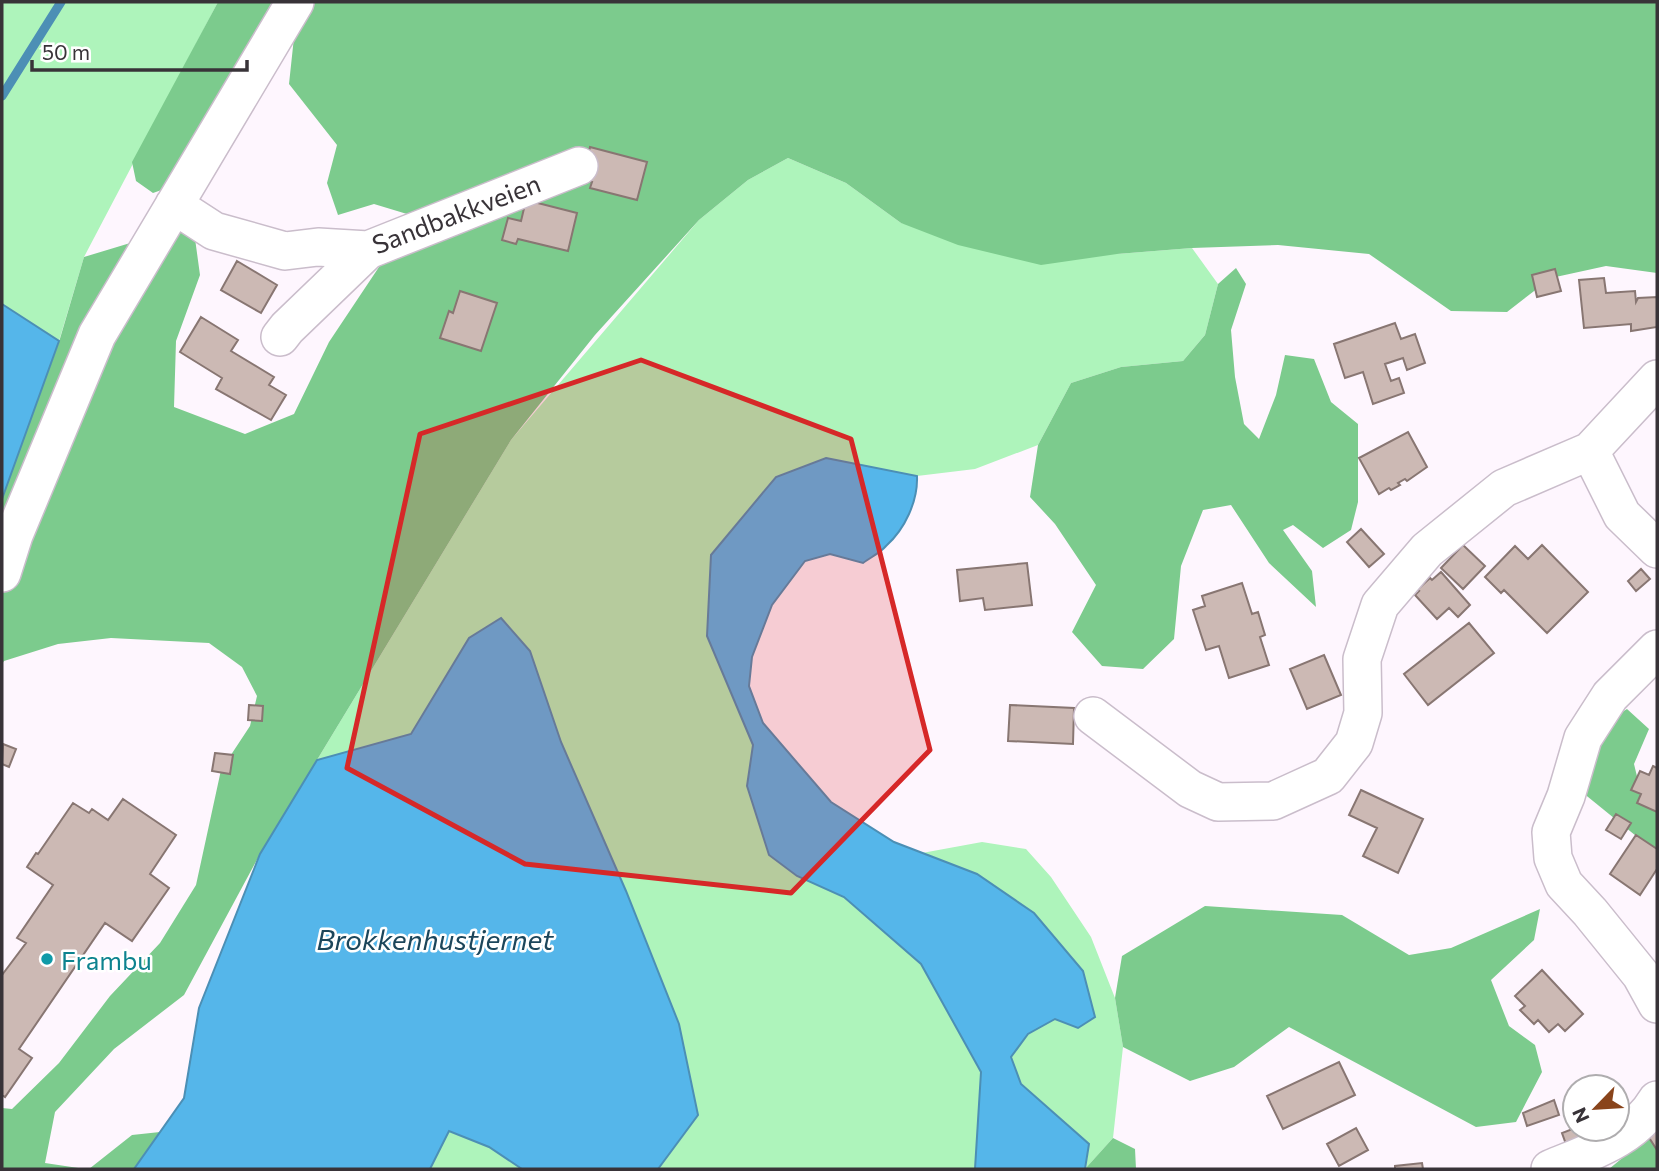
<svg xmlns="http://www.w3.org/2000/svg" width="1659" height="1171" viewBox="0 0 1659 1171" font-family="Commissioner,sans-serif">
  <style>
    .green { fill: #aef4bb }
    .forest { fill: #7ccb8d }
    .water { fill: #55b6ea; stroke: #4c8fb5; stroke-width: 2 }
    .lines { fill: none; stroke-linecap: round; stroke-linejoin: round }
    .stream { stroke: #4c8fb5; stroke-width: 9 }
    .building { fill: #ccb9b4; stroke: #887672; stroke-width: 2 }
    .minor-casing { stroke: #cabdcb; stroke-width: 40 }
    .minor { stroke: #fff; stroke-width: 37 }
    .marked { fill: #d62828; fill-opacity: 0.2; stroke: #d62828; stroke-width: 5; stroke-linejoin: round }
    .culture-dot { fill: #0f9aa8; stroke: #fff; stroke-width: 2.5 }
    .labels { text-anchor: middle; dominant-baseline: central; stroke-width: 5; stroke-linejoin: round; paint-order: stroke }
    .street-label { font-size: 26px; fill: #383338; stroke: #fff }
    .culture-label { font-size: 26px; fill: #0d838f; stroke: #fff; text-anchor: start }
    .water-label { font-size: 28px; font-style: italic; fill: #1c465b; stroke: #fff }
  </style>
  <rect width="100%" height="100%" fill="#fef6fe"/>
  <path class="green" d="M2 2H218L84 257 59 341 2 304Z
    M788 158 846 183 901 223 1117 254 1192 248 1218 284 1205 335 1183 361 1121 367 1071 383 1038 445 975 469 917 476 826 458 729 688 753 745 747 786 769 855 797 876 844 897 921 964 981 1072 975 1169H658L698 1115 679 1024 626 891 561 742 530 651 469 639 411 734 317 760 511 440 699 220 748 180Z
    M982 842 1026 849 1051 877 1091 937 1115 998 1123 1047 1113 1138 1086 1168 1089 1144 1021 1084 1011 1057 1028 1034 1055 1019 1078 1027 1083 971 1034 913 977 874 922 853Z
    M448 1131 489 1147 522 1169H430Z"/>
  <path class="forest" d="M218 2H272L170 187 153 193 136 181 132 162Z
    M310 2H1657V273L1606 266 1551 278 1507 312 1451 311 1369 254 1278 245 1192 248 1117 254 1041 265 958 245 901 223 846 183 788 158 748 180 699 220 595 335 511 440 260 854 184 995 114 1049 55 1112 45 1163 85 1169H2V1108L12 1109 59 1063 110 996 160 943 196 885 221 770 250 726 257 696 242 667 209 643 111 638 58 644 4 661 2 664V499L59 342 84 257 193 224 200 275 176 341 174 407 245 434 294 414 329 342 379 267 407 214 374 204 338 215 327 183 337 145 289 84 295 28Z
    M1236 268 1246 284 1231 330 1235 377 1244 424 1259 439 1276 395 1285 355 1314 359 1331 402 1358 424V502L1351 530 1323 548 1293 525 1283 530 1312 571 1316 607 1269 563 1231 505 1203 510 1181 566 1174 639 1143 669 1102 666 1072 632 1096 585 1055 524 1030 497 1038 445 1071 383 1121 367 1183 361 1205 335 1218 284Z
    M1627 709 1649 729 1634 764 1642 797 1657 810V853L1561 775 1577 740Z
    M1205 906 1342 915 1409 955 1451 948 1540 909 1534 940 1491 980 1509 1026 1535 1045 1542 1072 1516 1122 1476 1127 1289 1027 1234 1067 1190 1081 1123 1047 1115 998 1122 956Z
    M160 1132 134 1169H89L132 1135Z
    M1657 1135V1169H1609L1643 1141Z
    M1113 1138 1135 1149 1136 1169H1085Z"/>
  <path class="water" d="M2 304 59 341 2 499Z
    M826 458 917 476C918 501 905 529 886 546 880 553 871 557 863 563L830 554 805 561 772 605 752 657 749 686 763 723 831 802 894 842 977 874 1034 913 1083 971 1095 1017 1078 1028 1055 1019 1028 1034 1011 1057 1021 1084 1089 1144 1085 1169H975L981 1072 921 964 844 897 797 876 769 855 747 786 753 745 707 636 711 555 776 477Z
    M501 618 530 651 561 742 626 891 679 1024 698 1115 658 1169H522L489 1147 449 1131 430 1169H134L184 1098 199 1008 260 854 317 760 411 734 469 638Z"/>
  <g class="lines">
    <path class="stream" d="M2 96 61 2"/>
  </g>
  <path class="building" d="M590 147 647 162 637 200 590 188 592 182 582 180Z
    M526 200 577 213 568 251 518 239 516 244 502 240 508 218 521 221Z
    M237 261 277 285 261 313 221 290Z
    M1555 269 1561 291 1537 297 1532 275Z
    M1604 278 1606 293 1635 291 1636 302 1638 298 1657 297V327L1631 331V324L1584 328 1579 280Z
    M460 291 497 303 481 351 440 338 449 311 453 313Z
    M201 317 238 340 231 351 274 377 269 385 286 395 271 420 216 389 222 378 180 352Z
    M1395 323 1401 339 1415 334 1425 363 1407 370 1403 358 1385 364 1391 381 1399 378 1404 393 1373 404 1363 372 1345 378 1334 344Z
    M1408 432 1427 467 1407 481 1405 479 1398 483 1400 485 1391 490 1389 488 1379 494 1359 458Z
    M1361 529 1384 554 1369 567 1347 542Z
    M1463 545 1485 566 1463 589 1441 568Z
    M1542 545 1588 592 1547 633 1504 590 1501 593 1485 577 1515 546 1528 559Z
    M1027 563 1032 605 985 610 983 598 960 601 957 570Z
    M1641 569 1650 579 1636 591 1628 581Z
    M1441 572 1470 605 1458 617 1449 608 1437 619 1415 595 1419 591 1417 590 1430 578 1432 580Z
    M1242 583 1252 614 1258 612 1265 635 1260 637 1269 665 1229 678 1219 646 1206 650 1193 610 1205 606 1202 596Z
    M1469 623 1494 653 1428 705 1404 674Z
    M1324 655 1341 695 1307 709 1290 669Z
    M249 705 263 706 262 721 248 720Z
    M1010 705 1074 708 1073 744 1008 741Z
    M3 744 16 749 9 767 2 764Z
    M215 753 233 755 230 774 212 771Z
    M1653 766 1657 768V812L1637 803 1641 794 1631 790 1640 771 1649 775Z
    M1361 790 1423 819 1398 873 1363 856 1377 828 1349 815Z
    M123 799 176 835 150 874 169 888 132 941 105 923 19 1049 32 1058 5 1097 2 1095V975L26 943 17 938 53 885 27 867 36 853 38 854 73 803 89 813 92 809 108 820Z
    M1616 814 1631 823 1621 839 1606 830Z
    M1636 835 1657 849V869L1640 895 1610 874Z
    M1542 970 1583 1014 1565 1031 1558 1024 1549 1032 1538 1020 1534 1024 1520 1010 1525 1006 1515 996Z
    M1339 1062 1355 1095 1283 1129 1267 1096Z
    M1554 1100 1559 1115 1527 1126 1523 1113Z
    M1356 1128 1368 1150 1339 1166 1327 1144Z
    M1575 1128 1584 1129 1588 1140 1567 1147 1562 1133Z
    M1657 1130V1150L1648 1136Z
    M1422 1163 1423 1169H1395V1166Z"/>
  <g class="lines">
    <g class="minor-casing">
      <path id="minor" d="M174 205 214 231 285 251 318 247 368 250 579 166
        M280 337 287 328 368 250
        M1657 379 1590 451 1622 515 1657 549
        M2 573 14 535 97 335 295 2
        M1657 649 1610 696 1583 738 1566 796 1551 832 1553 858 1564 884 1590 912 1641 975 1657 1004
        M1093 716 1190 789 1218 802 1273 801 1328 776 1354 743 1363 713 1362 659 1380 605 1427 550 1504 488 1590 451
        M1550 1169C1590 1152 1634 1139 1657 1100"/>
    </g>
    <use href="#minor" class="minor"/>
  </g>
  <path class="marked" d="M641 360 851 439 930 750 791 893 525 864 347 768 420 434Z"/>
  <circle class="culture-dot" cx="47" cy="959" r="7"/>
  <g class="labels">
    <g class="street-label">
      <text transform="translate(456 213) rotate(-21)">Sandbakkveien</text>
    </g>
    <g class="culture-label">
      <text x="61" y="959">Frambu</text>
    </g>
    <g class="water-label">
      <text x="435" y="939">Brokkenhustjernet</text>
    </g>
  </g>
  <rect width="1659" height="1171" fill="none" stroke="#383338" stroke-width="7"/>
  <g transform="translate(1596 1108) rotate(245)"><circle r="33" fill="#ffffff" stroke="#afadaf" stroke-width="2"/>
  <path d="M0-5L12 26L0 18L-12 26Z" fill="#89441b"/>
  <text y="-10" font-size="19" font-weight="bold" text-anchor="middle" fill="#383338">N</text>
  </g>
  <path d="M32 60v10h215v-10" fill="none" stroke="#383338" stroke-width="3.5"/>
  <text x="42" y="60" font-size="21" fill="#383338" stroke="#ffffff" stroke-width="5" paint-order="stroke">50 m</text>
</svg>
